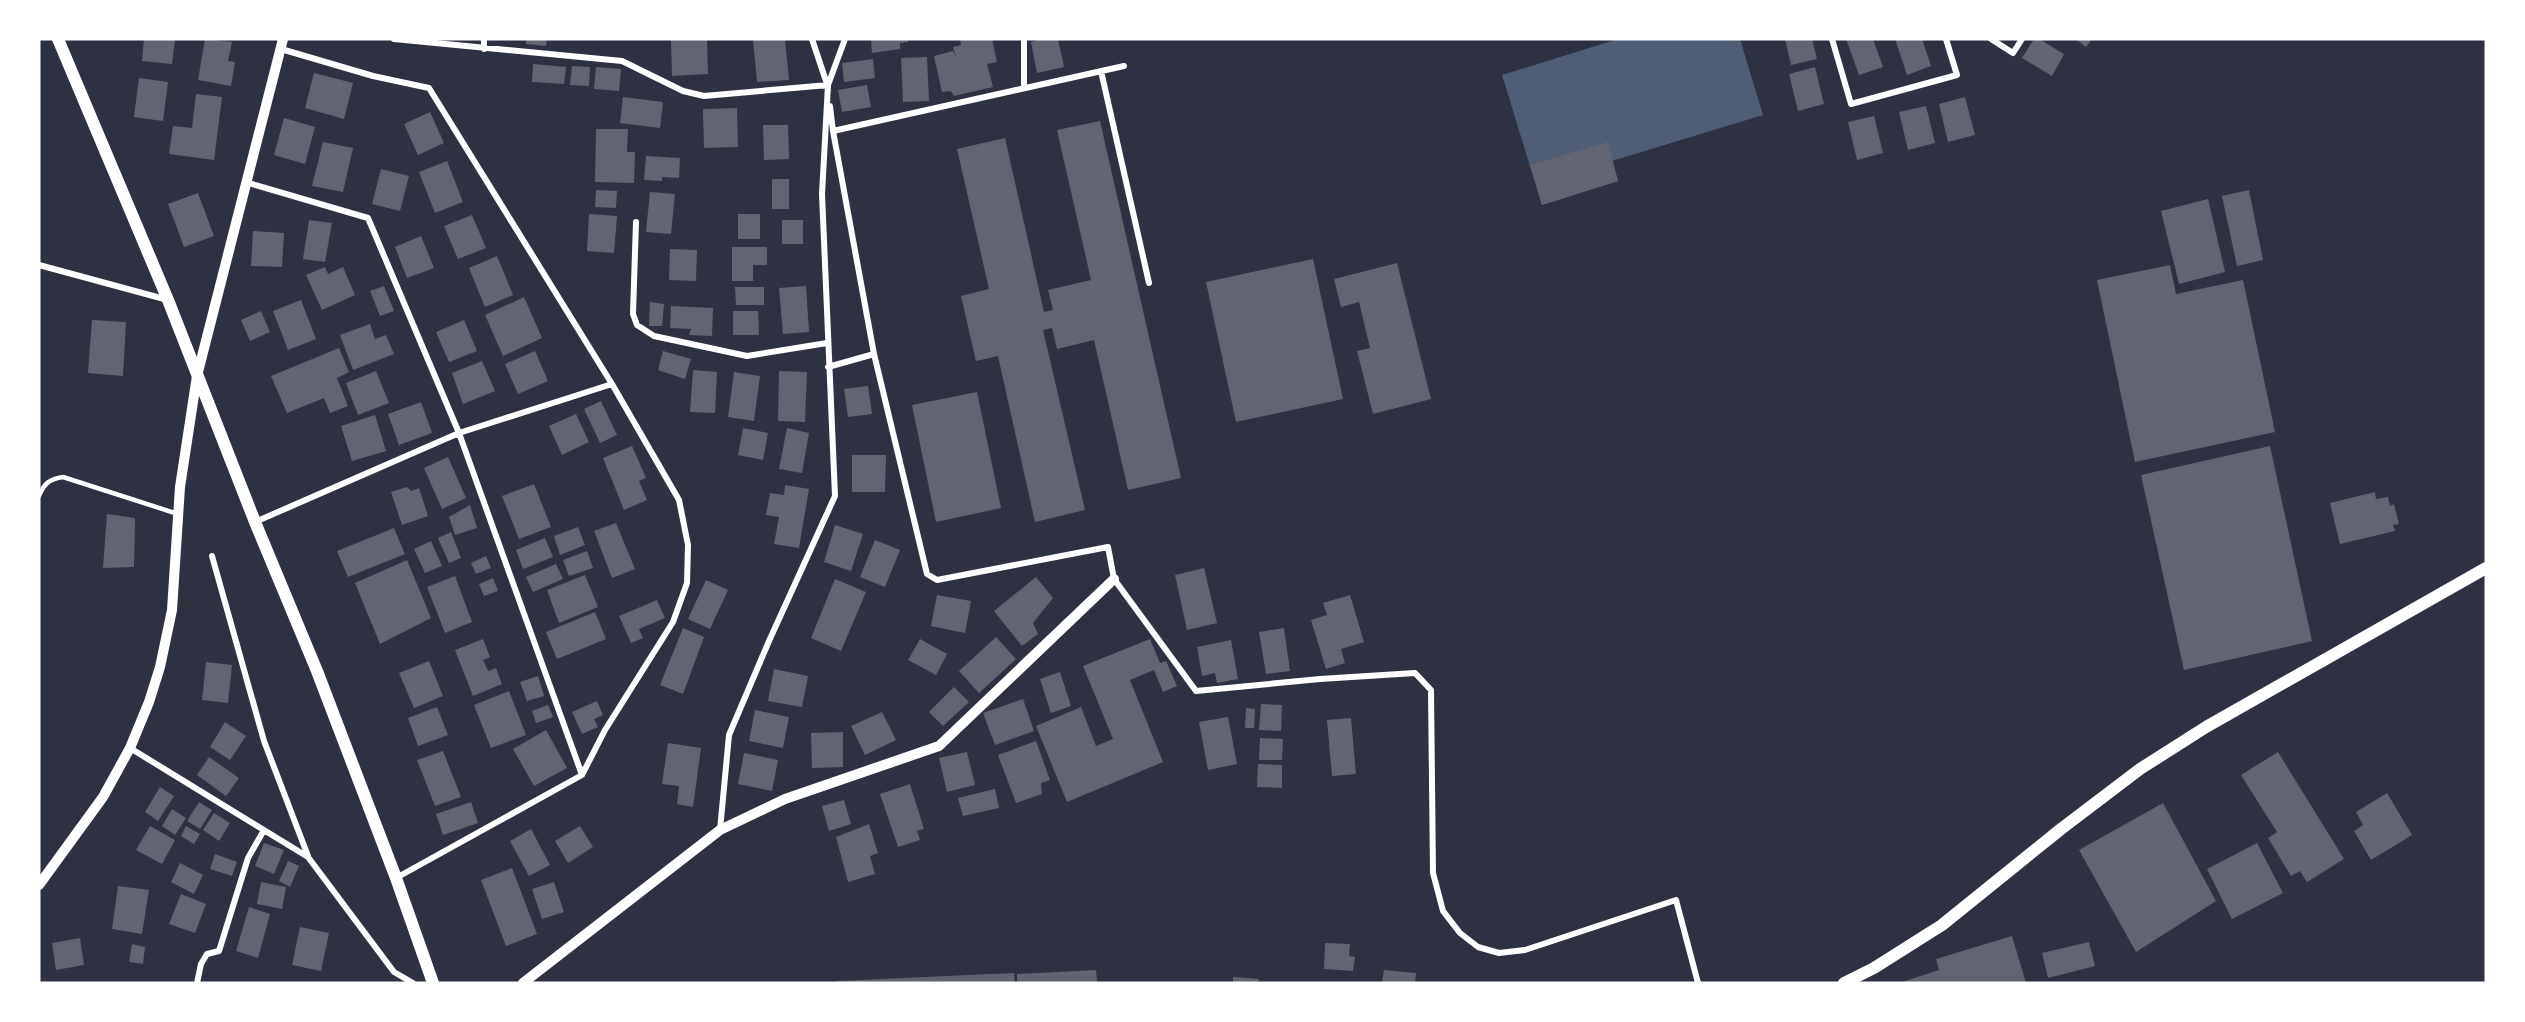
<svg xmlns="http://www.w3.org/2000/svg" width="2525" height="1022" viewBox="0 0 2525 1022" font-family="Arial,sans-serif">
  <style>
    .water { fill: #4f5d75 }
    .building { fill: #626471 }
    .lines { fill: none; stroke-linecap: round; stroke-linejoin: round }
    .service { stroke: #fff; stroke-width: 4.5 }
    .minor { stroke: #fff; stroke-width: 6 }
    .tertiary { stroke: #fff; stroke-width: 10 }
    .secondary { stroke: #fff; stroke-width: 12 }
  </style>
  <rect width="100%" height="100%" fill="#2d3142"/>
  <path class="water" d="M1618 39H1740L1763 115 1612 161 1618 181 1542 205 1502 75Z"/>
  <path class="building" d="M144 39H175L172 64 142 61Z
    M205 39 232 42 228 61 235 62 231 86 198 80Z
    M526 39H547L546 46 526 44Z
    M671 39H707L708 74 672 76Z
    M753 39H785L789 80 757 82Z
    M871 39H908V42L900 43V49L872 53Z
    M960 39H992L997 62 987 64 993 87 954 96 951 91 942 92 934 56 953 51 956 57 953 47 961 45Z
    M1041 39H1058L1064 67 1037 73 1031 42Z
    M1785 39H1812L1817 59 1791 65Z
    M1846 39H1873L1883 67 1859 75Z
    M1895 39H1922L1931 66 1907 75Z
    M2034 39H2039L2064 54 2052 76 2022 58Z
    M2075 39H2092L2086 47Z
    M927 57 929 101 903 102 901 58Z
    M873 59 875 78 844 82 842 63Z
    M533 64 566 67 564 84 532 82Z
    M572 66 590 67 589 86 570 85Z
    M596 67 621 69 619 91 594 89Z
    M1815 67 1824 104 1798 111 1789 74Z
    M314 73 353 83 344 119 305 108Z
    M139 78 168 82 163 121 134 117Z
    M867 85 871 107 842 112 838 90Z
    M196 94 222 97 214 160 169 154 173 126 192 128Z
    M623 97 663 102 660 128 620 123Z
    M1965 97 1975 135 1948 142 1939 104Z
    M1926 106 1935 143 1908 150 1899 112Z
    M737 108 738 147 704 148 703 109Z
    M430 112 444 143 418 155 404 124Z
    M1874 116 1883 153 1857 160 1848 122Z
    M284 118 315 127 305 164 274 155Z
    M1100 121 1181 478 1128 490 1094 340 1057 349 1052 328 1043 330 1085 510 1035 522 998 356 976 361 961 296 989 289 957 149 1005 138 1044 312 1053 310 1048 290 1091 280 1057 130Z
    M763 125H788L789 159 764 160Z
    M596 129H628L627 152H635L634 183 595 182Z
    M323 142 353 148 343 192 312 186Z
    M1608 142 1618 181 1542 205 1530 165Z
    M646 156 680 158 679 178 662 177V181L644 180Z
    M447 161 463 202 435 213 419 172Z
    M381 169 409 176 400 211 372 204Z
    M772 179H789V209H772Z
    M596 190 617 191 616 208 595 207Z
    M2249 190 2263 260 2237 266 2222 196Z
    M650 192 675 194 671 234 646 232Z
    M198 193 214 236 184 247 168 204Z
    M2208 199 2225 272 2179 284 2161 211Z
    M589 214 617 216 614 253 587 251Z
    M738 214H760V239H738Z
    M472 215 486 248 458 259 444 226Z
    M309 220 332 223 325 262 303 259Z
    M782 220H803V244H782Z
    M253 231 284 233 282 267 251 266Z
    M421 236 434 268 407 278 395 247Z
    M732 247H767V265H753V281H732Z
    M670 249 697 250 696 281 669 280Z
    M497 256 513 295 485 307 469 268Z
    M1313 259 1343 399 1236 422 1206 282Z
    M1397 263 1431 399 1373 414 1357 351 1370 348 1359 302 1341 307 1334 279Z
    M2170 265 2176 294 2243 280 2275 432 2135 462 2097 280Z
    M325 267 328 274 343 267 355 295 322 310 306 275Z
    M384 286 394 311 380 316 370 291Z
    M806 286 809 332 783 334 779 288Z
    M735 287H764V305H736Z
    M524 297 542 338 503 356 485 315Z
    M301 300 316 339 288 350 273 311Z
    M650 302 664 304 662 326H649Z
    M671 306 713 308 712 336 689 335 691 329 670 328Z
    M261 311 270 332 250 341 241 320Z
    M733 311H758L759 335H733Z
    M92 320 126 322 123 376 88 373Z
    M464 320 477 351 449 362 436 332Z
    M370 324 375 339 386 335 394 354 353 370 340 335Z
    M339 348 349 372 337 378 348 406 330 413 324 398 287 413 271 376Z
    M535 351 548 381 518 394 505 364Z
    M663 351 691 359 685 379 658 370Z
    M482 361 495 391 463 404 452 373Z
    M693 370 717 372 715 413 690 412Z
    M376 371 389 403 358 415 346 383Z
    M779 371 807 372 805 422 778 421Z
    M734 372 760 376 754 421 728 417Z
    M868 386 872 414 848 417 844 389Z
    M977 392 1001 508 936 522 912 405Z
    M601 401 617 435 600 443 584 409Z
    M421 402 432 433 399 445 388 414Z
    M576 414 589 442 562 455 549 426Z
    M375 415 386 451 352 461 341 426Z
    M743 428 768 433 763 460 738 455Z
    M787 428 809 433 802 473 779 469Z
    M632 446 646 478 639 481 647 500 624 510 603 458Z
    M2270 446 2312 641 2184 670 2141 475Z
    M852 455H886L885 492H852Z
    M448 457 466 498 442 509 424 468Z
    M534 484 551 527 519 539 502 496Z
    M785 485 809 489 799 548 774 544 779 517 766 515 770 493 784 495Z
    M407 487 411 491 419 488 428 516 402 525 391 492Z
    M2375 492 2376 499 2388 497 2390 506 2394 504 2399 524 2393 525 2395 531 2340 544 2330 503Z
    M470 505 477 528 455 535 449 517Z
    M107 514 135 518 134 567 103 568Z
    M616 523 635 569 612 578 594 531Z
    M835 525 863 534 851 571 824 562Z
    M578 527 585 545 560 555 554 536Z
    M394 528 405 554 348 577 337 551Z
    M451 532 461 558 449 563 438 538Z
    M545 538 553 557 523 569 516 550Z
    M875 540 900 550 885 587 860 577Z
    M431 541 442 566 425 573 414 549Z
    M587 551 593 568 569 576 563 560Z
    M486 556 491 568 476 574 471 563Z
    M407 560 431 618 380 644 355 583Z
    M556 564 563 579 533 592 526 577Z
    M1204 568 1217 623 1187 630 1175 575Z
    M585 575 598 607 559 623 547 590Z
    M455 576 472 622 445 633 427 587Z
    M1036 577 1053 598 1033 623 1038 634 1022 646 994 611Z
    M493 578 498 591 484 596 479 584Z
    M835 579 866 592 841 651 811 638Z
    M706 580 728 590 710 629 688 619Z
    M937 595 971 601 965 633 931 626Z
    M1350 595 1364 642 1341 649 1345 663 1326 669 1311 620 1327 615 1323 603Z
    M657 600 665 618 639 629 643 638 631 643 619 616Z
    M595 612 606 639 557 659 546 632Z
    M683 628 704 637 683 694 660 685Z
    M1284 628 1290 671 1266 674 1259 632Z
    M996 637 1016 659 979 693 959 671Z
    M483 639 490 657 483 660 488 671 496 668 502 684 473 696 455 650Z
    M920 639 947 654 936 675 908 660Z
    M1150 639 1160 663 1166 661 1177 686 1163 692 1154 670 1130 680 1163 762 1067 802 1036 726 1081 707 1096 746 1113 739 1083 666Z
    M1231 640 1238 679 1217 683 1215 673 1202 676 1197 647Z
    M429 661 443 696 414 708 399 673Z
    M206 662 232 665 228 703 202 700Z
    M774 669 808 676 802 707 768 701Z
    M1060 672 1071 706 1051 713 1040 679Z
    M538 676 544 696 527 701 520 682Z
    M954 687 969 702 943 726 929 712Z
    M509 691 526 735 491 748 474 705Z
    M1023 699 1034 731 995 745 983 713Z
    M597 701 603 715 594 719 598 727 582 734 572 712Z
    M1261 704 1282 705 1281 731 1259 730Z
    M548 705 553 717 536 723 532 711Z
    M437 707 448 735 418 746 408 718Z
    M1246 708 1255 709 1254 728H1245Z
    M755 710 789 717 783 748 749 741Z
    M882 712 896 740 865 755 851 726Z
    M1228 717 1237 764 1208 770 1199 722Z
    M1351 718 1356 774 1332 776 1327 720Z
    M225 722 246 736 230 760 210 747Z
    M546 730 567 768 534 786 513 749Z
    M843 732V767L812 768 811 733Z
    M1260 738 1283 739 1282 760H1259Z
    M1036 741 1050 780 1041 783 1042 794 1016 803 998 755Z
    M668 743 701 748 693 807 677 804 679 786 662 784Z
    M443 751 461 797 435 806 417 760Z
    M967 752 975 785 947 792 939 758Z
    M2278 752 2344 859 2307 882 2300 871 2291 876 2268 838 2277 832 2241 775Z
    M744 753 778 760 772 791 738 784Z
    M209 757 239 778 226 796 197 775Z
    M1258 764 1282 765V788L1257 787Z
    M910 784 924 829 917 831 920 840 898 847 880 794Z
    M160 787 174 796 158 821 145 812Z
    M995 789 999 808 963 816 958 798Z
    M2387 793 2412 835 2371 860 2354 831 2363 825 2356 812Z
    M844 800 851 824 829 831 822 806Z
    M199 802 212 810 200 829 187 821Z
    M471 802 478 823 443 835 436 814Z
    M2163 803 2216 901 2136 952 2079 850Z
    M172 809 186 818 175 835 162 826Z
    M214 813 230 823 219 841 203 830Z
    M869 824 878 853 870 856 875 874 848 882 836 837Z
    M150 826 175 840 162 864 136 850Z
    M186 826 200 834 194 844 181 836Z
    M580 826 593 847 568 863 555 841Z
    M531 829 550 865 529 876 510 841Z
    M264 843 284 850 274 874 255 866Z
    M2257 843 2283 893 2232 919 2207 869Z
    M215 854 237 862 232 876 210 869Z
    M288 861 299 866 290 887 279 881Z
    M180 863 203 875 194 894 171 882Z
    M512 868 537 934 506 946 481 880Z
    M261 882 286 887 282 909 257 904Z
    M554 882 564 912 542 919 532 889Z
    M118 886 149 890 142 934 112 929Z
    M181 894 206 904 195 933 169 924Z
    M249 907 270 914 258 958 236 951Z
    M300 927 329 933 321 971 292 965Z
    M2012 936 2026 983H1899L1939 970 1936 959Z
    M80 938 84 965 56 970 52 943Z
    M2089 942 2095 966 2048 978 2042 953Z
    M1325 943 1350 944 1349 956 1355 957 1353 971 1324 969Z
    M132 944 145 947 143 964 129 962Z
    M1096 970 1097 983H1017V974Z
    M1384 970 1416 973 1415 983H1382Z
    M1014 973 1015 983H837V981Z
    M1233 977 1259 979 1258 983H1233Z"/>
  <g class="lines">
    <path class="service" d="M39 496C44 483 50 479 63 477L178 514"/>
    <path class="minor" d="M394 39 622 61 683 91 704 96 828 85
      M484 39V49
      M812 39 828 87
      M1024 39V88
      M1832 39 1851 104 1957 75 1946 39
      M1991 39 2013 53 2022 39
      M281 49 373 76 429 88 612 384 679 500 688 545 687 583 673 622 605 730 582 775 396 878
      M1101 71 1149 283
      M830 106 833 131 874 354
      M833 131 1124 66
      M245 182 368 218 459 433 582 775
      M636 222 633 314 637 325 654 336 747 356 827 343
      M39 265 168 300
      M828 367 874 354 927 574 937 580 1108 547 1114 579 1196 691 1320 679 1415 673 1431 690 1433 873 1443 911 1460 933 1478 947 1499 953 1525 950 1676 900 1698 983
      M255 522 459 433 612 384
      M212 556 264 741 308 856
      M130 748 308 857 394 972 413 983
      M720 830 729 735 769 641 835 496 822 194 828 85 845 39
      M197 983 201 964 207 954 219 951 248 858 264 830"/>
    <path class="tertiary" d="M39 885 103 797 130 748 149 702 160 667 172 610 180 487 197 376 283 39
      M523 983 720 830 785 799 939 746 1114 579"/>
    <path class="secondary" d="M58 39 168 300 255 522 317 671 396 878 433 983
      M1844 983 1874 968 1942 925 2061 829 2140 769 2206 727 2486 568"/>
  </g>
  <rect width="2525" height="1022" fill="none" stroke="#ffffff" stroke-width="81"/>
</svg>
